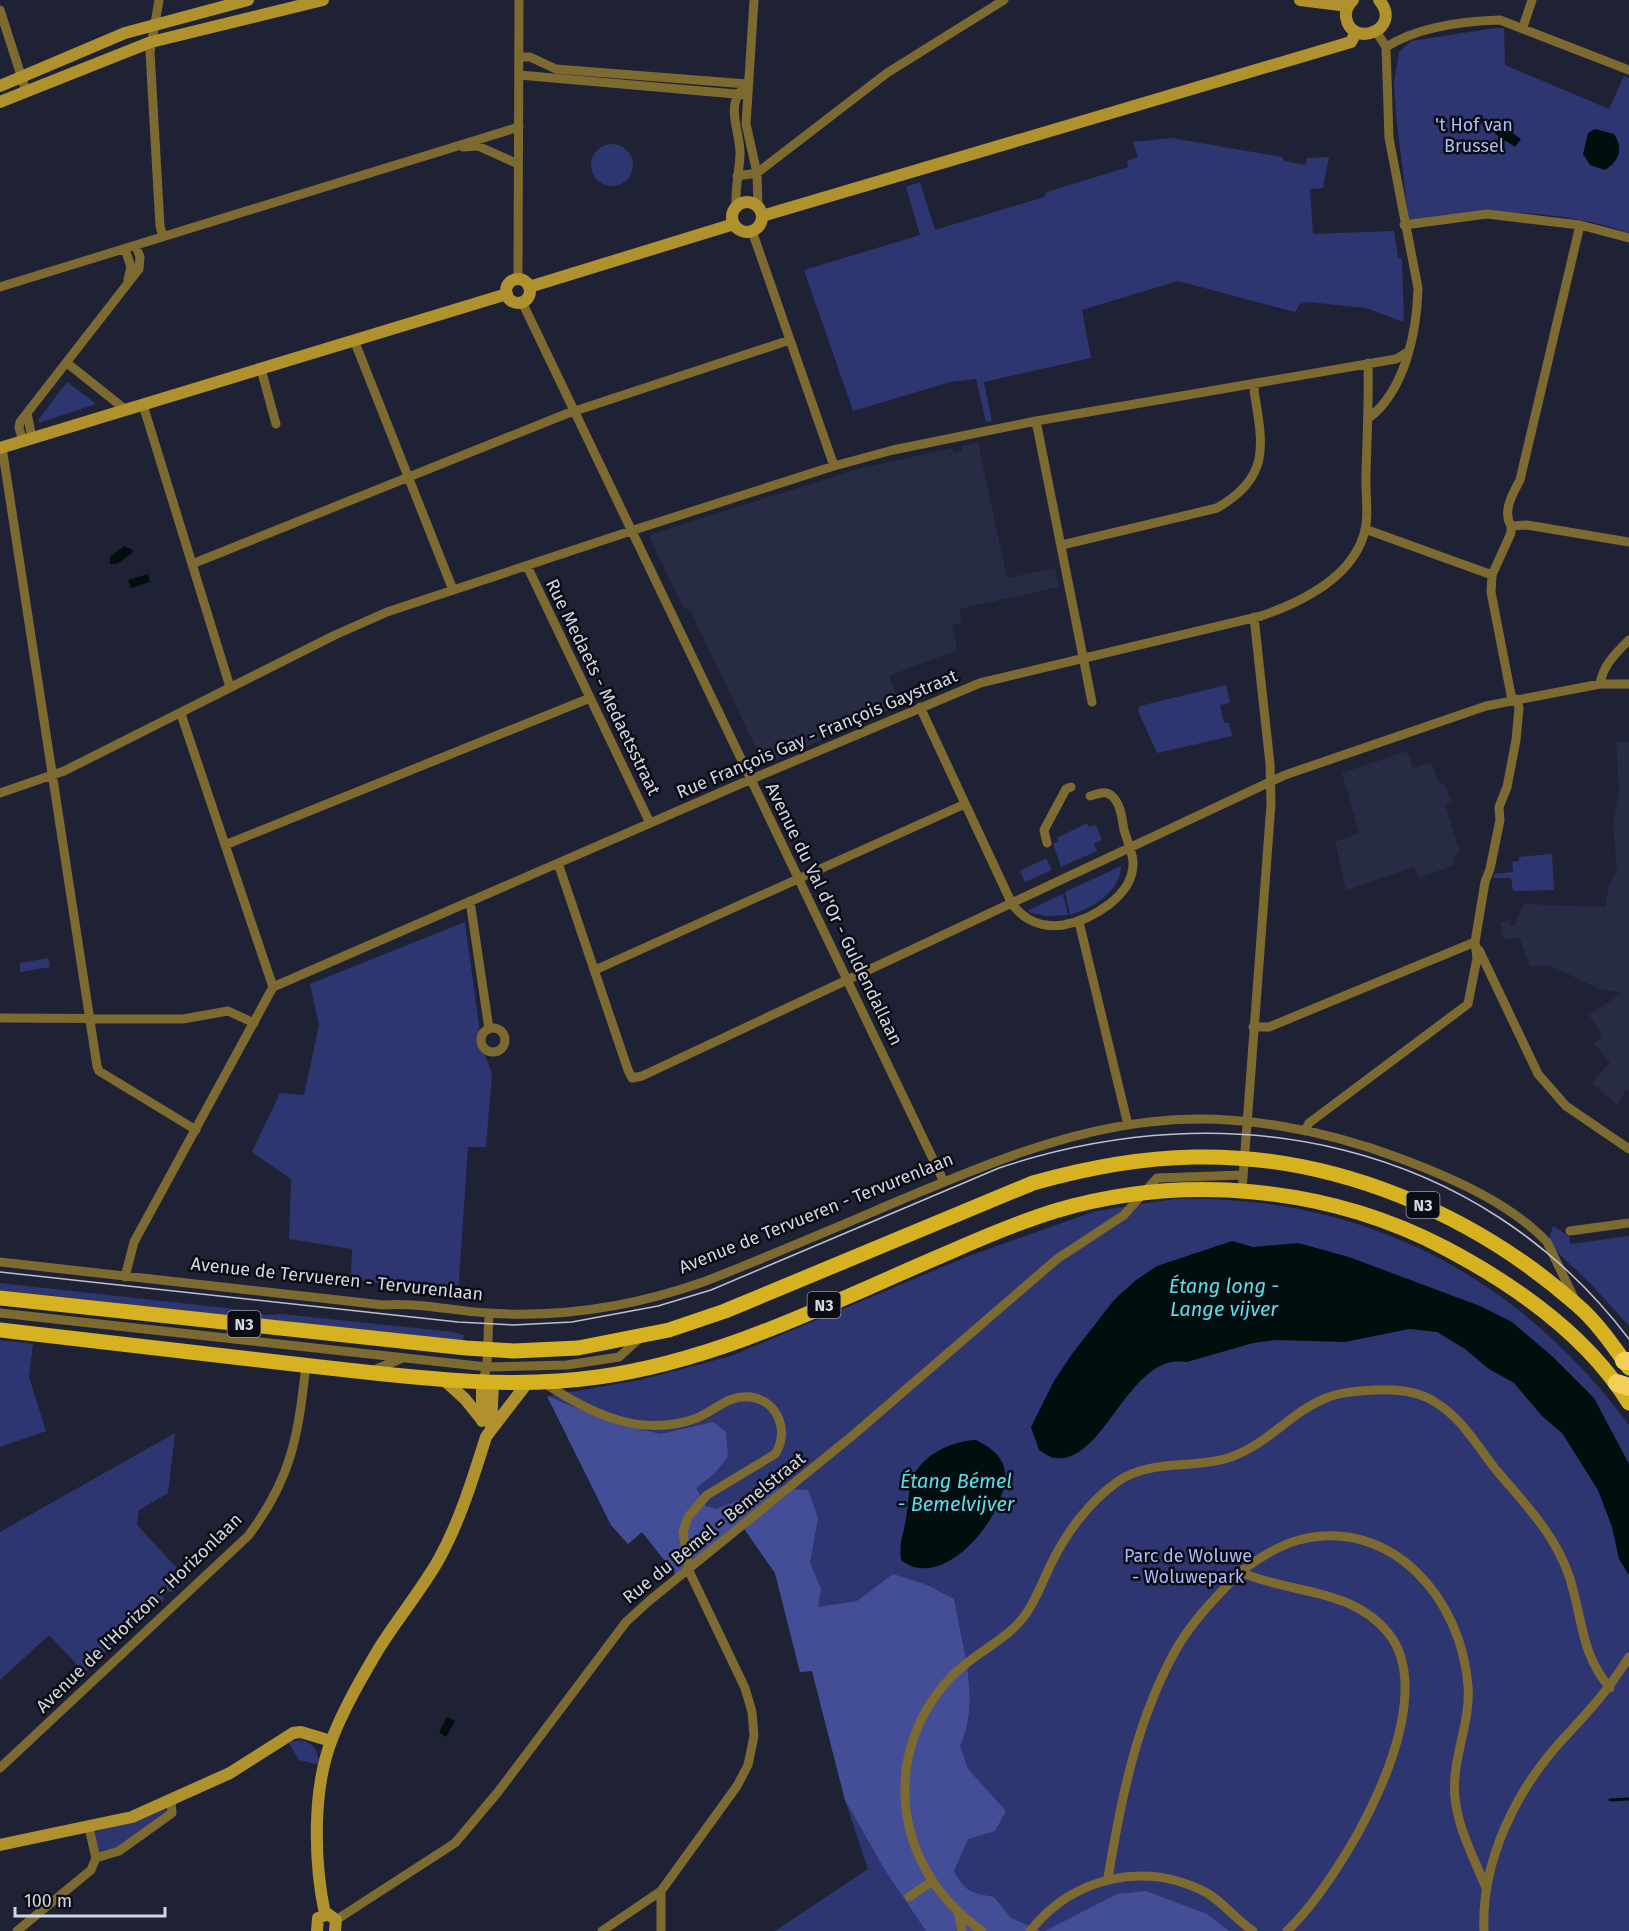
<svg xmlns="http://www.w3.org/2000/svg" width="1629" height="1931" viewBox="0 0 1629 1931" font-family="'Fira Sans',sans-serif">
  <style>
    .built { fill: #272b43 }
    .green { fill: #2e3671 }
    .forest { fill: #444e97 }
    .water { fill: #010e0e }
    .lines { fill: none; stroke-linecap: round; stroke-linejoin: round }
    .stream { stroke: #010e0e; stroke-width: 3 }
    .street { stroke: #7c6a31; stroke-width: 9 }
    .secondary { stroke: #af922d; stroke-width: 12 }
    .primary { stroke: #d6b120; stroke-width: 15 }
    .highway { stroke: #f2cf57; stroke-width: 18 }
    .tram { stroke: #bdc0ce; stroke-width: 1.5 }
    .labels { text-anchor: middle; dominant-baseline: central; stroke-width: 5; stroke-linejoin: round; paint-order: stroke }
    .shield { fill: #0b0c14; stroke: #9799a5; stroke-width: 1.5 }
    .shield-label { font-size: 16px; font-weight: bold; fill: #d3d6e3 }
    .park-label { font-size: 18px; fill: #adbaf7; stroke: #0b0c14 }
    .street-label { font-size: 18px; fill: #d3d6e3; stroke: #0b0c14 }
    .water-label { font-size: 20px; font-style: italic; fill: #57e1e3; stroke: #0b0c14 }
  </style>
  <rect width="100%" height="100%" fill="#1f2235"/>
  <path class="built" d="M978 442 1007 578 1055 568 1059 587 959 609 962 623 952 625 957 650 889 676 901 705 764 765 690 610 683 607 650 538 652 534 858 469 952 448 954 453 962 451V446Z
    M1616 742H1629V1091L1626 1090 1617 1105 1592 1083 1610 1062 1594 1044 1602 1035 1589 1015 1622 993 1599 989 1549 965 1530 967 1519 937 1504 940 1500 922 1510 920 1511 926 1515 925 1523 904 1605 907 1609 884 1617 869 1613 824 1619 792Z
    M1407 751 1413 768 1431 762 1440 784 1445 783 1451 802 1445 804 1460 852 1455 854 1452 866 1419 878 1414 867 1346 890 1335 842 1359 833 1342 773Z"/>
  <path class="green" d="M1495 28H1504L1505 65 1609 109 1624 76 1629 78V233C1558 208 1482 208 1409 221L1396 116 1394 82 1399 52 1411 41Z
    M1171 138 1283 157V161L1306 165 1307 158 1329 157 1323 188 1310 189 1313 234 1394 231 1398 258 1402 259 1404 322 1366 308 1308 302 1300 304 1295 312 1178 281 1082 310 1091 358 984 382 992 421 986 422 976 379 950 382 853 411 804 270 920 235 906 187 920 182 935 230 1044 197 1047 192 1128 167 1127 161 1138 157 1133 142Z
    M591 165a21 21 0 1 1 42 0a21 21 0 1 1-42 0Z
    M67 382 96 404 39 423V419Z
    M1226 685 1230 703 1220 705 1224 723H1229L1232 736 1157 753 1138 711 1140 706Z
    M1087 823 1089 827 1096 825 1102 840 1094 844 1097 851 1061 867 1053 844 1058 841 1057 838Z
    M1552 854 1554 890 1513 891 1511 878H1493L1494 874 1513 872 1512 862 1519 861V857Z
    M1046 858 1052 870 1025 882 1020 871Z
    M1121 866C1120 892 1093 908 1070 915L1065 892Z
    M1063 894 1068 915 1047 916 1030 913 1029 910Z
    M465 922 482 1048 492 1073 486 1147H468L458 1295 351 1279 352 1249 289 1239 291 1179 252 1152 280 1093 304 1095 319 1025 310 984Z
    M48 958 50 967 20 972V963Z
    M1174 1199C1362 1194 1518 1275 1629 1425V1931H775L868 1869 845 1800 812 1671 800 1672 775 1573 740 1523 677 1576 642 1532 628 1544 611 1525 547 1396 640 1380 731 1356 966 1257 1096 1211Z
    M1553 1226 1569 1236 1570 1244 1629 1236V1326L1590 1283 1555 1250 1549 1239Z
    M0 1283 244 1310 266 1315 282 1314 453 1332 464 1335 463 1341 0 1290Z
    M0 1340 33 1344 29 1377 46 1431 0 1447Z
    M175 1433 168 1493 139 1510 137 1525 187 1579 173 1592H164L163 1601 94 1662 85 1673 49 1635 0 1680V1532Z
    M302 1740C316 1745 317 1751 320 1765L299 1760 288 1742Z
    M168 1808V1810L108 1854H99L94 1832 138 1820Z"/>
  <path class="forest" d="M547 1396 613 1423 661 1434 713 1422 726 1432 728 1457 715 1473 696 1488 706 1506 716 1509 774 1488 808 1490 818 1518 810 1563 821 1589 818 1607 857 1601 893 1574 927 1585 954 1599C962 1647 981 1700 960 1746L968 1769 1006 1811 995 1831 968 1839 954 1871C965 1892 971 1893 994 1897L1011 1918 1041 1931H926L885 1870 845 1800 812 1671 800 1672 775 1573 740 1523 677 1576 642 1532 628 1544 611 1525Z
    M1146 1891 1207 1914 1229 1931H1045L1117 1894Z"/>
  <path class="water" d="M1501 125 1521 139 1515 147 1495 134Z
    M1595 129 1614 134C1624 149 1619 161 1605 170L1590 165 1583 154 1588 133Z
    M124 546 133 550 132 553 117 564H110V557Z
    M148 574 150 582 131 588 128 580Z
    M1232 1241 1253 1247 1298 1243 1349 1257 1480 1306 1512 1322 1553 1357 1594 1398 1629 1464V1575L1619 1559 1612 1527 1598 1490 1562 1433 1542 1416 1514 1383 1489 1369 1465 1349 1437 1332 1409 1329 1345 1342 1275 1340 1253 1343 1187 1362C1129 1351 1105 1464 1056 1458 1050 1458 1044 1453 1039 1450L1031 1427 1054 1381 1072 1354 1114 1300 1136 1280 1157 1266Z
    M976 1440C987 1446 997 1451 1003 1464 1018 1501 947 1597 901 1560 899 1542 903 1536 906 1519 908 1508 908 1496 910 1486 916 1457 950 1441 976 1440Z
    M447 1717 455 1721 446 1737 439 1732Z"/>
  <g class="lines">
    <path class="stream" d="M1610 1800 1629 1799"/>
    <path class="street" d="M159 0 150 52 160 226 163 237
      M754 0 746 124 757 173 758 207
      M0 10 26 91
      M1523 27 1532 0
      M1386 47C1418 27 1463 21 1500 20L1629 70
      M519 57H530L556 69 747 84
      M519 75 747 95
      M463 147 478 146 518 164
      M737 176 757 173 887 73 1004 0
      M736 207C735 189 739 172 740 155 741 135 726 108 741 91
      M1404 225 1487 214 1580 225 1629 238
      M752 231 834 466
      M125 249 131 267 128 279
      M518 279 519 0
      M0 287 519 127
      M522 302 944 1182
      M354 340 453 590
      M67 363 126 410
      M261 369 276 424
      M143 405 230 687
      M27 413 32 438
      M1369 418C1405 390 1417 332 1418 288L1389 138 1386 47 1376 31
      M1036 421 1092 702
      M23 441 19 428 20 422 139 269 140 257 136 246
      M2 447 97 1066 99 1071 196 1130
      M1511 526C1502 511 1513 493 1520 480L1580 225
      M1511 526V533L1492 575 1491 592 1512 700
      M1511 526 1527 525 1629 542
      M1365 529 1492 575
      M1062 545 1217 508C1271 477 1263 445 1254 391L1256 383
      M192 564 566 414 790 340
      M527 566 650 823
      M1600 684C1603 665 1616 653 1629 640
      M920 707 1012 904C1025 921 1041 928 1063 925 1092 920 1135 895 1133 861 1132 851 1127 840 1124 830 1122 819 1121 804 1112 796 1105 790 1098 794 1090 796
      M0 793 64 771 335 635 387 612 640 528 834 466 893 450 1036 421 1396 359 1409 351
      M1047 843 1044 830 1066 789 1071 787
      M225 845 590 698
      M558 863 628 1070 632 1078 642 1076 1285 775 1486 706 1600 684H1629
      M470 901 489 1029
      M1079 922 1128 1125
      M1479 950 1538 1074 1566 1106 1629 1149
      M595 970 965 804
      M273 987 740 784 980 683 1261 616C1299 603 1349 579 1363 537 1370 519 1365 493 1366 473 1367 436 1369 400 1368 363
      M0 1018 183 1019 228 1011 254 1023
      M1253 1027H1269L1475 942
      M481 1040a12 12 0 1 1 24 0a12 12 0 1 1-24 0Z
      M1305 1131 1309 1123 1468 1004 1477 958 1475 942 1485 882 1490 869 1500 820 1499 807 1507 787 1516 740 1519 708 1517 699
      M1242 1191 1271 804 1270 764 1254 617
      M1570 1231 1629 1223
      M0 1262 383 1305C418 1302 453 1311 488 1313 562 1318 636 1306 706 1281 772 1255 837 1227 903 1199 982 1166 1062 1132 1149 1122 1233 1112 1323 1129 1402 1159 1452 1178 1510 1203 1547 1242L1574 1298
      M125 1277 134 1242 273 987 181 714
      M0 1313 487 1367 567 1365 619 1357 640 1338
      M372 1371 400 1359
      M482 1382 487 1367 489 1313
      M543 1382C589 1413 641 1439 697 1418 716 1410 729 1394 751 1397 778 1401 790 1432 775 1454L707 1495 688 1517 683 1532 689 1571 745 1688 752 1712 754 1736 748 1765 737 1786 661 1891V1931
      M1240 1572C1258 1559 1277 1546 1299 1540 1392 1516 1462 1600 1468 1686 1471 1724 1451 1759 1455 1798 1458 1829 1475 1860 1486 1888
      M0 1768 248 1536C292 1478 298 1436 306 1365
      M96 1858 119 1851 172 1813 171 1801
      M1108 1878C1121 1799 1137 1717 1178 1646 1194 1619 1218 1595 1240 1572 1289 1594 1352 1587 1389 1634 1445 1705 1341 1880 1287 1931
      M909 1897 931 1882
      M959 1915 962 1931
      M336 1920 455 1843 498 1792 626 1622 649 1601 852 1436 1057 1259 1124 1215 1157 1178 1243 1175
      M17 1931 91 1870 96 1858 89 1828
      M602 1931 661 1891
      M982 1931C896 1872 877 1757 950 1678 973 1653 1007 1641 1026 1614 1037 1598 1043 1580 1051 1564 1066 1533 1089 1502 1117 1482 1151 1458 1193 1470 1231 1457 1268 1444 1291 1412 1326 1398 1341 1392 1358 1391 1375 1390 1395 1389 1418 1391 1435 1402 1463 1419 1477 1446 1497 1471 1524 1503 1553 1532 1568 1573 1583 1615 1579 1652 1610 1688
      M1030 1931C1073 1877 1145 1860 1207 1893 1224 1903 1236 1920 1253 1931
      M1484 1931C1481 1861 1516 1790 1563 1739 1590 1710 1607 1692 1629 1657"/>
    <path class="secondary" d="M1300 0 1348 6
      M1353 0C1348 5 1345 10 1346 17 1351 50 1404 29 1379 0
      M0 86 125 33 248 0
      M0 102 151 42 323 0
      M732 217a15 15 0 1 1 30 0a15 15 0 1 1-30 0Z
      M762 216 1351 42 1356 32
      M506 291a12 12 0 1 1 24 0a12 12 0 1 1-24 0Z
      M529 287 734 224
      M0 448 507 294
      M443 1379 465 1399 482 1420
      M482 1382V1421
      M491 1430 528 1382
      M0 1845 132 1817 230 1773 293 1733 301 1732 331 1741
      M325 1914C314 1863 312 1789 332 1739 344 1708 361 1679 378 1650 397 1619 421 1591 439 1559 460 1521 473 1478 486 1437L491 1430 493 1382
      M317 1931 318 1918 328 1914 336 1920 335 1931"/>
    <path class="primary" d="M0 1298 466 1348 514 1351 578 1348 669 1330 725 1311 1033 1183C1086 1168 1140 1158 1194 1157 1334 1154 1473 1213 1577 1305 1597 1322 1614 1347 1629 1368
      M0 1330C107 1342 213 1355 320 1367 412 1377 506 1390 598 1377 722 1360 836 1300 950 1252 984 1237 1019 1222 1055 1211 1183 1173 1327 1186 1445 1248 1515 1285 1587 1335 1629 1403"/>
    <path class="highway" d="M1624 1361H1629
      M1617 1383 1629 1387"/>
    <path class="tram" d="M0 1272 458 1322 513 1325 572 1322 658 1306 711 1290 999 1168C1228 1091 1478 1140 1629 1339"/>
  </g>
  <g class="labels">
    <g class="shield">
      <rect x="1406.5" y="1192" width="33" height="26" rx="4.5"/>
      <rect x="807.5" y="1292" width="33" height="26" rx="4.5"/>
      <rect x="227.5" y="1311" width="33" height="26" rx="4.5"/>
    </g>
    <g class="shield-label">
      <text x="1423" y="1205">N3</text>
      <text x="824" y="1305">N3</text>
      <text x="244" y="1324">N3</text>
    </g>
    <g class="park-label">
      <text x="1474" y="125">'t Hof van<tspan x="1474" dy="21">Brussel</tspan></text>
      <text x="1188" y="1556">Parc de Woluwe<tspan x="1188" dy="21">- Woluwepark</tspan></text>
    </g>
    <g class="street-label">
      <text transform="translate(603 687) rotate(64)">Rue Medaets - Medaetsstraat</text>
      <text transform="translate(817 734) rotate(-23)">Rue François Gay - François Gaystraat</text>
      <text transform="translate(834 914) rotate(64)">Avenue du Val d'Or - Guldendallaan</text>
      <text transform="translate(816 1213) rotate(-22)">Avenue de Tervueren - Tervurenlaan</text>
      <text transform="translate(337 1279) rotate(6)">Avenue de Tervueren - Tervurenlaan</text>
      <text transform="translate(714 1528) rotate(-39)">Rue du Bemel - Bemelstraat</text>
      <text transform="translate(139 1613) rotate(-44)">Avenue de l'Horizon - Horizonlaan</text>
    </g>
    <g class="water-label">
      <text x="1224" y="1286">Étang long -<tspan x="1224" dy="23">Lange vijver</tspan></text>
      <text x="956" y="1481">Étang Bémel<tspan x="956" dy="23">- Bemelvijver</tspan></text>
    </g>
  </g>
  <path d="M15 1907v9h150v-9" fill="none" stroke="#d3d6e3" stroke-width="3"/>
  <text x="24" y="1907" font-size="18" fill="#d3d6e3" stroke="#0b0c14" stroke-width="4.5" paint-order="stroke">100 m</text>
</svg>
